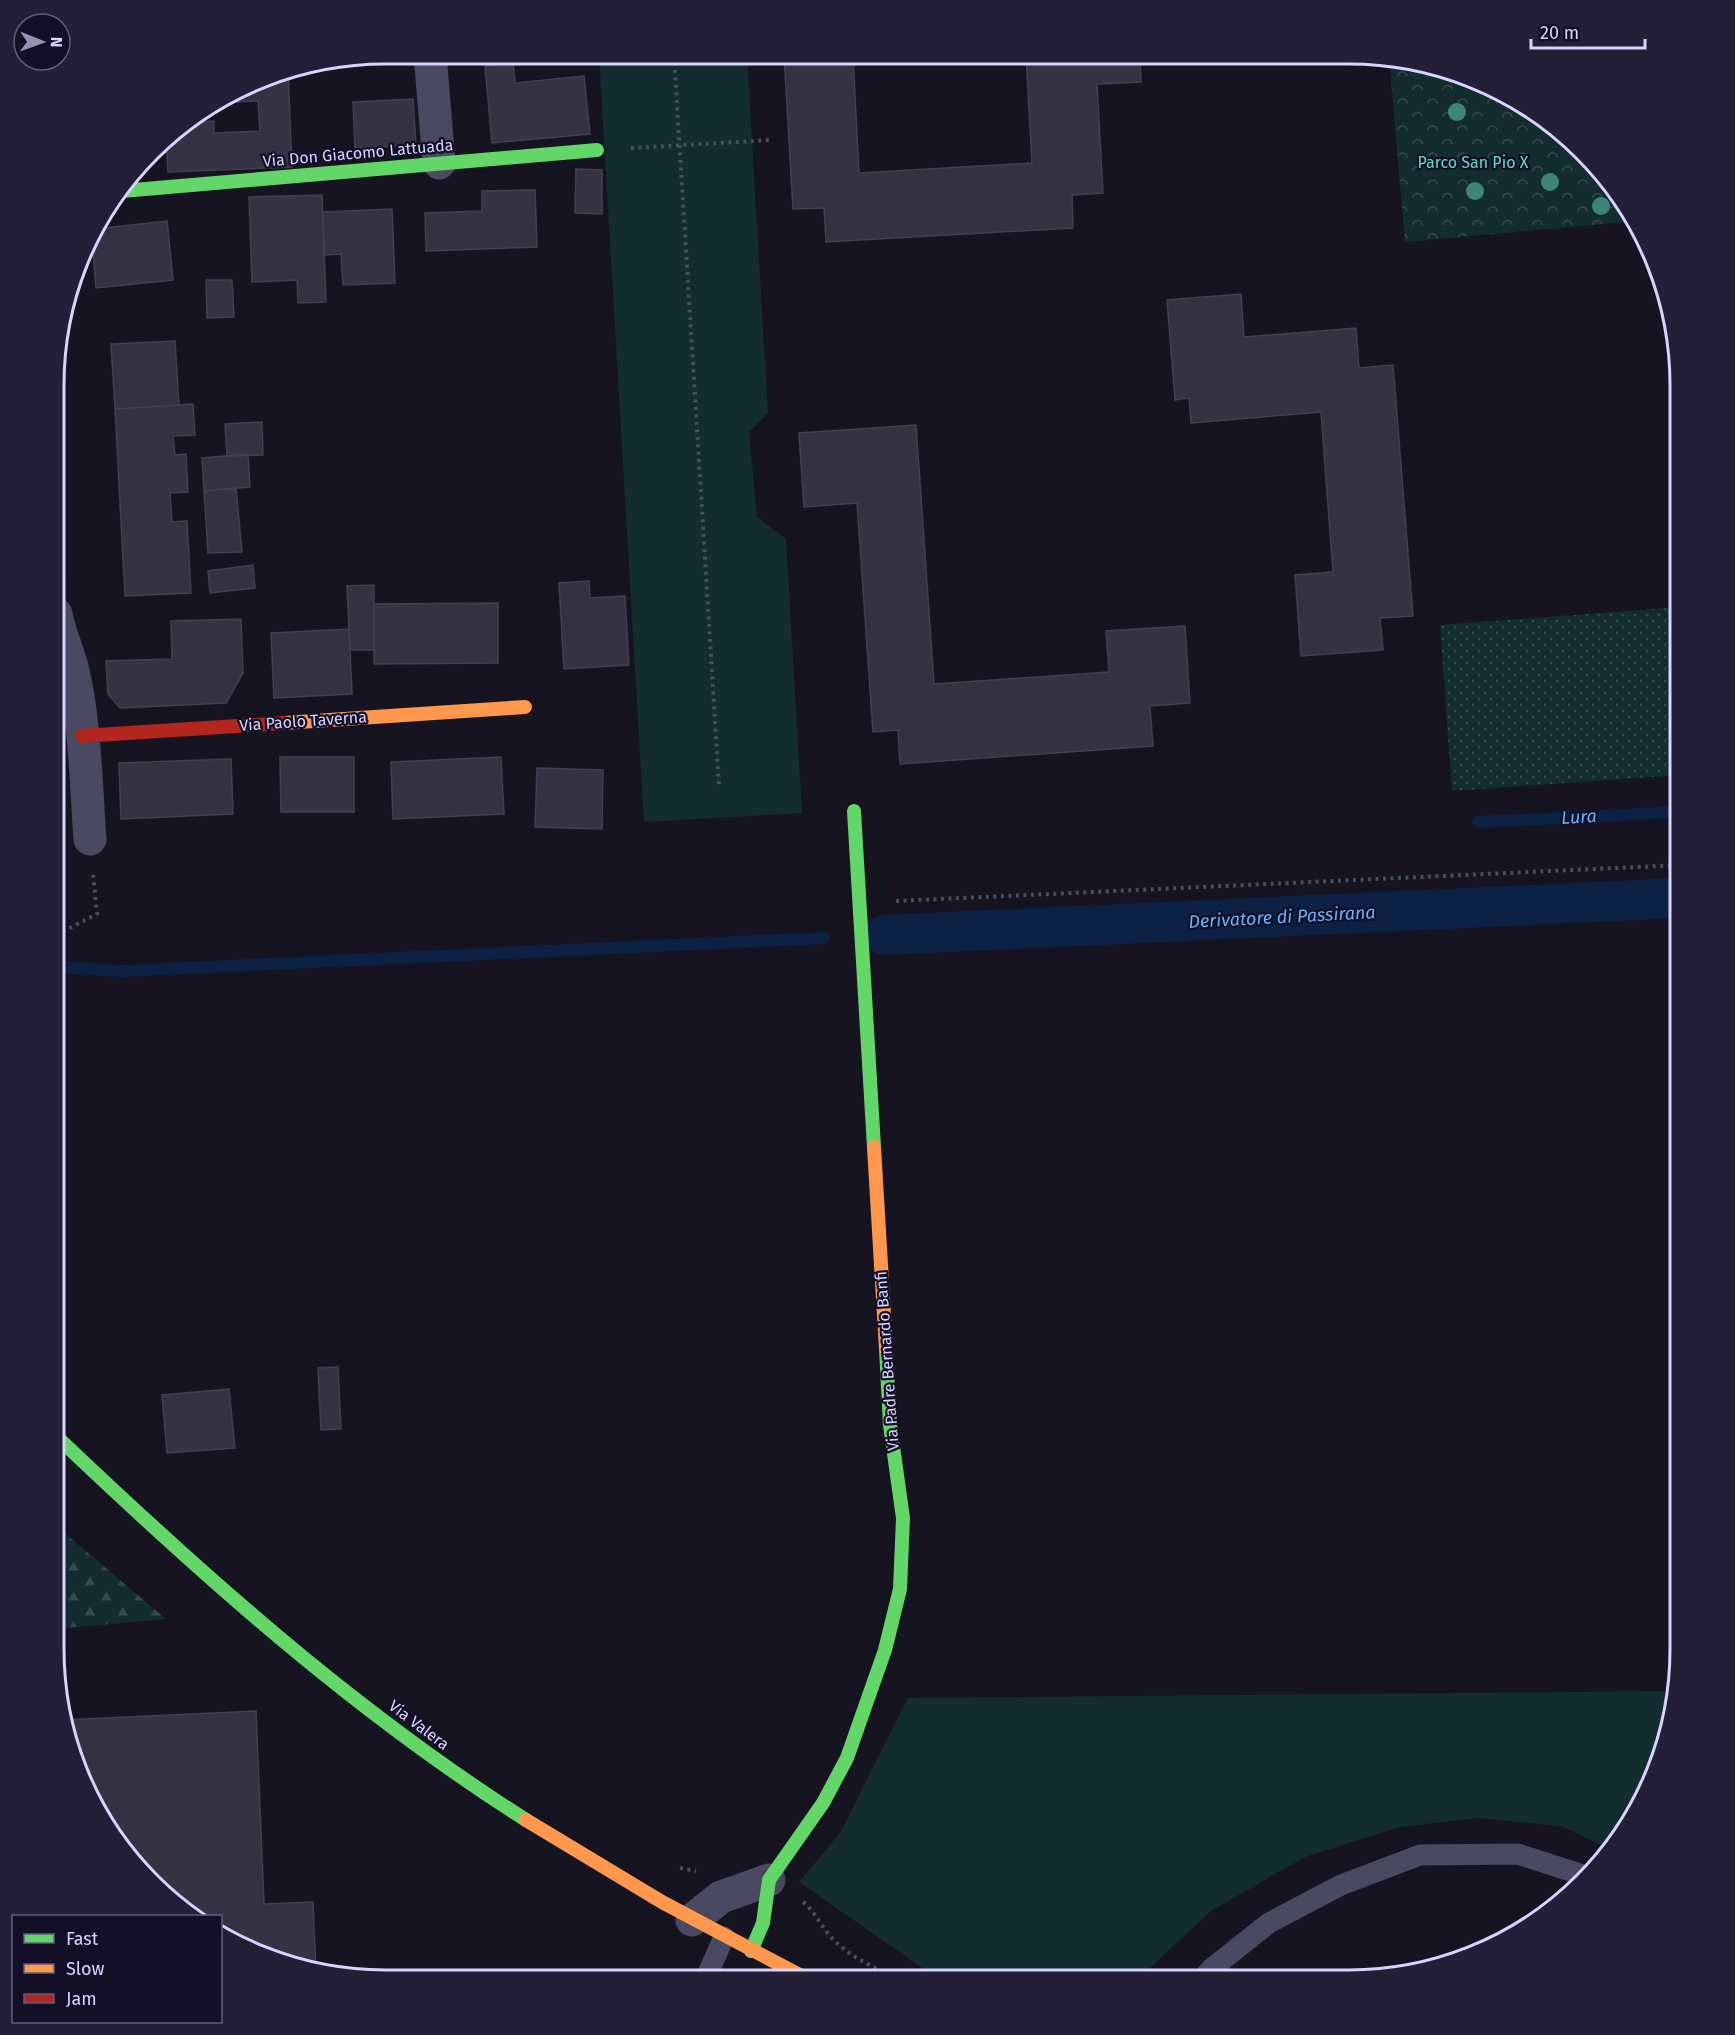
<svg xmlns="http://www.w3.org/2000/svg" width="1735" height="2035" viewBox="0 0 1735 2035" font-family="'Fira Sans',sans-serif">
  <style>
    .grass { fill: #132c2d }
    .forest { fill: url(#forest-firs) }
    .park { fill: url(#park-crowns) }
    .garden { fill: url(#garden-dots) }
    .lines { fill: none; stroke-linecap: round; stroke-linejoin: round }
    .stream { stroke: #0d2144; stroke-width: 12 }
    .canal { stroke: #0d2144; stroke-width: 40 }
    .building { fill: #343243; stroke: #433f54; stroke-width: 1.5 }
    .path { stroke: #44505f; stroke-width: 4; stroke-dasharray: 3 4.5; stroke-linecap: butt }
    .lane { stroke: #4a4962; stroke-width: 21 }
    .street { stroke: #4a4962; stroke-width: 33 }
    .fast { stroke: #63d668; stroke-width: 14 }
    .slow { stroke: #ff974d; stroke-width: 14 }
    .jam { stroke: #b3261e; stroke-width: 14 }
    .tree { fill: #3e8478 }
    .labels { text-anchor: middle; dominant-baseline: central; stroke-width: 4.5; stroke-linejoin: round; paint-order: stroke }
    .street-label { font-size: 16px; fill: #d9d4ff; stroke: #130f26 }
    .park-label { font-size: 16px; fill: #5fe0c0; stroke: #130f26 }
    .water-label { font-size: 18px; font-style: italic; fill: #62b6ff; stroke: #130f26 }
    .rim { fill: none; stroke: #d9d4ff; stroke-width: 3 }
  </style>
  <defs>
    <pattern id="forest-firs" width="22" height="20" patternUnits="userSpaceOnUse" patternTransform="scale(1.5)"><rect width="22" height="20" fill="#132c2d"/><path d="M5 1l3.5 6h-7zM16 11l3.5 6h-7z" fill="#354a4c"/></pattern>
    <pattern id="park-crowns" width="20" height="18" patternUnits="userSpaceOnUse" patternTransform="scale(1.5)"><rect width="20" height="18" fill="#132c2d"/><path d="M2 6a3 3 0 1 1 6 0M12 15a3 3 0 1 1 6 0" fill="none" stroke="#354a4c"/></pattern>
    <pattern id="garden-dots" width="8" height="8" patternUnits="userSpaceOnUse" patternTransform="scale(1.5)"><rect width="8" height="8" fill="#132c2d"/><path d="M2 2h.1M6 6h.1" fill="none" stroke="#354a4c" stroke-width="1.8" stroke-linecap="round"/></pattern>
  </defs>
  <rect width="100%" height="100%" fill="#161421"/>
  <path class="grass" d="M599 55H747L768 413 749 432 757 517 786 539 802 813 644 822Z
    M1676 1691 1663 1756 1625 1833 1612 1850 1561 1826 1478 1818 1400 1827 1305 1857 1211 1911 1137 1980H947L931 1974 799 1882 840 1833 908 1698Z"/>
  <path class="forest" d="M54 1524 166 1619 54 1629Z"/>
  <path class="park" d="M1389 57 1476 79 1533 110 1584 151 1637 221 1405 242Z"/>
  <path class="garden" d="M1681 607V775L1452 791 1440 625Z"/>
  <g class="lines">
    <path class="stream" d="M1478 822 1681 812
      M56 967 123 971 824 938"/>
    <path class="canal" d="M884 935 1681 898"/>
  </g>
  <path class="building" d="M784 55H853L859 173 1032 163 1026 56H1140L1141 82 1097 84 1103 193 1072 195 1073 228 826 242 824 208 793 209Z
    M513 63 515 83 584 76 590 134 492 143 485 66Z
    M288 70 292 167 168 172 166 137 192 122 214 121V133L260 131 258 101 237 102 236 96 279 72Z
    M413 99 416 145 355 148 353 102Z
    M576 169 602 170V214L575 213Z
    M535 190 537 247 426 251 425 213 482 211V191Z
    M322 195 326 302 298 303 297 280 252 282 249 197Z
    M392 209 395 283 343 285 341 254 324 255 323 212Z
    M167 221 173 280 96 288 92 240 95 229Z
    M206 280H232L234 317 207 318Z
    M1241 294 1244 337 1356 328 1359 368 1393 365 1413 616 1380 618 1383 650 1301 656 1295 575 1333 572 1321 412 1191 423 1189 398 1175 400 1167 300Z
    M175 341 179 405 115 409 111 344Z
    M193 404 195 435 173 436 175 455 186 454 188 492 170 493 172 522 187 521 191 593 125 596 115 409Z
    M262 422 263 455 227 456 225 424Z
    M916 425 934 684 1109 672 1106 631 1185 626 1190 703 1150 706 1153 746 900 764 898 730 873 732 857 503 804 507 799 433Z
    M248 454 250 487 204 491 202 458Z
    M236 488 242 552 208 553 204 491Z
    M253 565 255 588 210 593 208 571Z
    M589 581 590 598 625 596 629 665 564 669 559 583Z
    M374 585V650H350L347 586Z
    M498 603V663L374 664V604Z
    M241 619 243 673 226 703 120 708 108 694 106 661 172 659 171 621Z
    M349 629 352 694 274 698 271 633Z
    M280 757H354V812H281Z
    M501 757 504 814 393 819 391 762Z
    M231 759 233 814 121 819 119 763Z
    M537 768 603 770 602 829 535 827Z
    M338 1367 341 1429 321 1430 318 1368Z
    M229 1389 235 1448 167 1453 162 1395Z
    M256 1711 264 1904 313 1902 316 1971 279 1964 220 1935V1916H191L151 1884 99 1815 65 1735 63 1720Z"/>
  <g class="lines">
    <path class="path" d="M674 55 719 786
      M631 148 772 140
      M896 901 1681 865
      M56 935 97 914 93 874
      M680 1868 696 1871
      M803 1902C815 1912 820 1924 829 1935 848 1957 874 1967 900 1980"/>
    <path class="lane" d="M705 1980 724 1937
      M1202 1980 1211 1969 1269 1923 1341 1885 1420 1855 1518 1854 1589 1877"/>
    <path class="street" d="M430 54 439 163
      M56 614C60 635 67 648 72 667 85 719 86 785 90 839
      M692 1920 721 1897 769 1880"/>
    <path class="fast" d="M122 191 597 150
      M854 811 874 1147
      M54 1434C201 1574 354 1711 526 1820
      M751 1951 763 1923 769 1880 823 1803 847 1758 885 1650 900 1589 903 1518 890 1425 886 1349"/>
    <path class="slow" d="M284 723 525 707
      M874 1147 886 1349
      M526 1820 662 1902 809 1980"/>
    <path class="jam" d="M82 736 284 723"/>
  </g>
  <g class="tree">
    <circle cx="1457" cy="112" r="9"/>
    <circle cx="1550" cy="182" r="9"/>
    <circle cx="1475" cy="191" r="9"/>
    <circle cx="1601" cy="206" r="9"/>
  </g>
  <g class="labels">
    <g class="street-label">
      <text transform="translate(358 153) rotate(-5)">Via Don Giacomo Lattuada</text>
      <text transform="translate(303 721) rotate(-4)">Via Paolo Taverna</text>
      <text transform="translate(887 1361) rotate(-94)">Via Padre Bernardo Banfi</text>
      <text transform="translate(419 1725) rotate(37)">Via Valera</text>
    </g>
    <g class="park-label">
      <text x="1473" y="162">Parco San Pio X</text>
    </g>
    <g class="water-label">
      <text transform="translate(1579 817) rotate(-3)">Lura</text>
      <text transform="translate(1282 917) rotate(-3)">Derivatore di Passirana</text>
    </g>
  </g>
  <path d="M0 0H1735V2035H0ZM385 64H1349A321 321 0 0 1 1670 385V1649A321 321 0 0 1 1349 1970H385A321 321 0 0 1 64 1649V385A321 321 0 0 1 385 64Z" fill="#231f37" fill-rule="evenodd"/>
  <path class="rim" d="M385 64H1349A321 321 0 0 1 1670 385V1649A321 321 0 0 1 1349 1970H385A321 321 0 0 1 64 1649V385A321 321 0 0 1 385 64Z"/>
  <rect x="12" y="1915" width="210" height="108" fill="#130f26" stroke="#625e7d" stroke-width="1.5"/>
  <rect x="24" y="1934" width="30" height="9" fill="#63d668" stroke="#625e7d" stroke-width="1.5"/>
  <text x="66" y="1945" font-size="18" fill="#d9d4ff">Fast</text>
  <rect x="24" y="1964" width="30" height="9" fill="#ff974d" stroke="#625e7d" stroke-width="1.5"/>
  <text x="66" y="1975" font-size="18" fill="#d9d4ff">Slow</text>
  <rect x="24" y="1994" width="30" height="9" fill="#b3261e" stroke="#625e7d" stroke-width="1.5"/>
  <text x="66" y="2005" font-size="18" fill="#d9d4ff">Jam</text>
  <g transform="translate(42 42) rotate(91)"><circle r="28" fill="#130f26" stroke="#625e7d" stroke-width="1.5"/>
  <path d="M0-4.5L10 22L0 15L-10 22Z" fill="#9591b1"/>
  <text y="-9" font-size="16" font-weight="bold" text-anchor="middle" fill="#d9d4ff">N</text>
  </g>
  <path d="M1531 39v9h114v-9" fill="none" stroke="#d9d4ff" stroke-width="3"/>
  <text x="1540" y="39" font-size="18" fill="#d9d4ff" stroke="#130f26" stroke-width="4.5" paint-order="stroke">20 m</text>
</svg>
